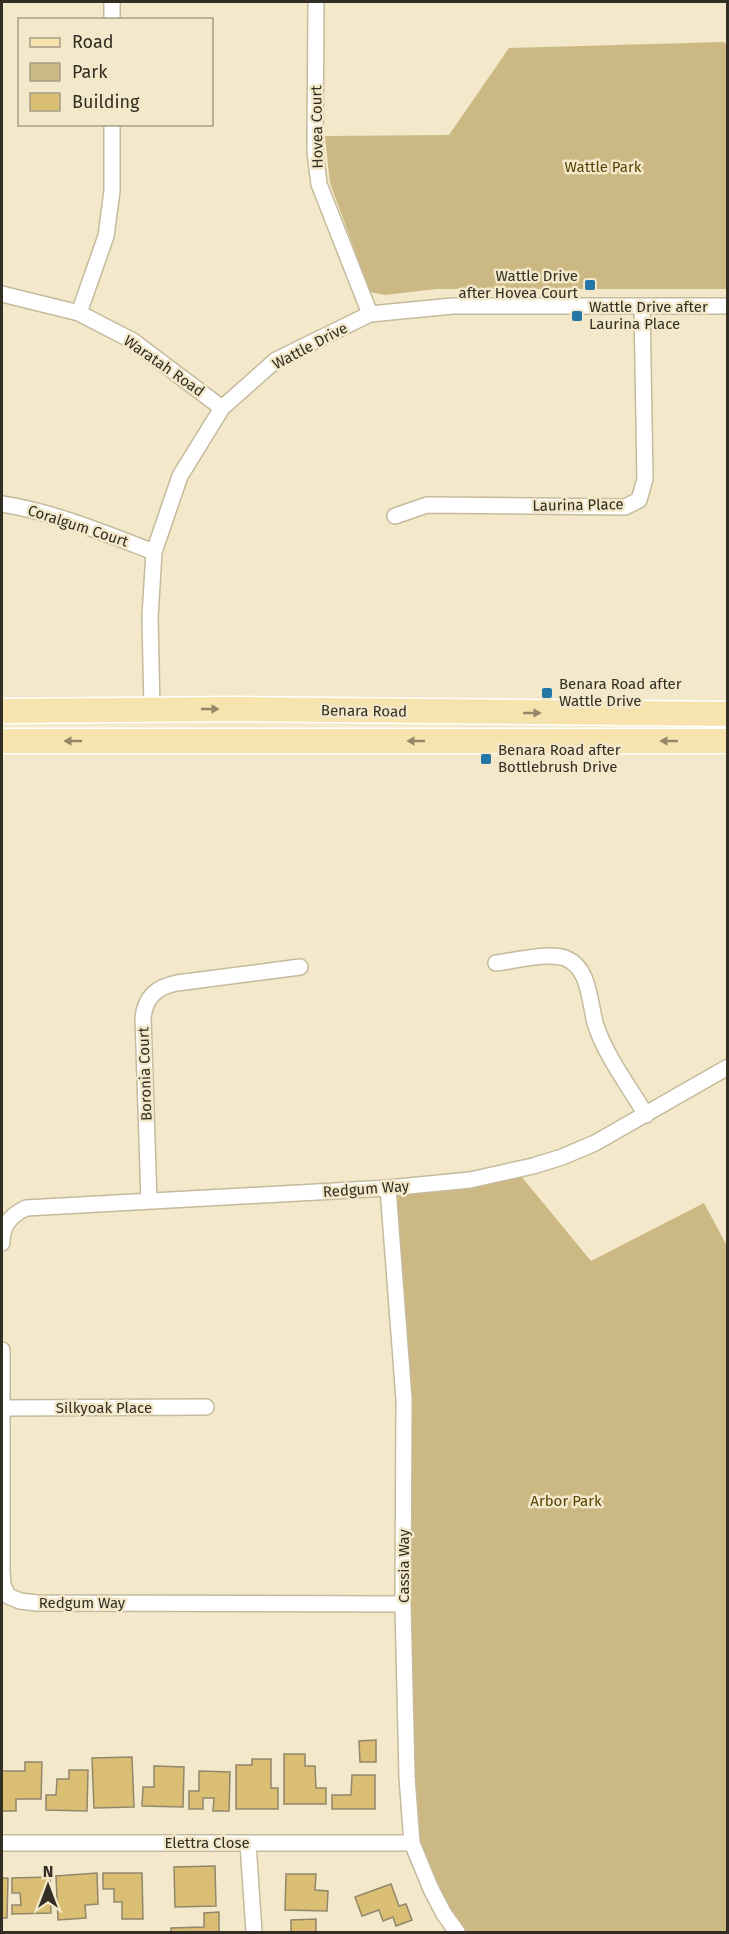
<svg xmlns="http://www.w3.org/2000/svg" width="729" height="1934" viewBox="0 0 729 1934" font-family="'Fira Sans',sans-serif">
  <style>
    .green { fill: #ccb883 }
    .building { fill: #dabe73; stroke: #92876b; stroke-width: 1.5 }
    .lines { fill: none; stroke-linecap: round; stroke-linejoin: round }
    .minor-casing { stroke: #c5ba9c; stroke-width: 18 }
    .primary-casing { stroke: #fff; stroke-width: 27 }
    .minor { stroke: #fff; stroke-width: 15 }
    .primary { stroke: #f6e3ae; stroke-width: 24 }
    .oneway { fill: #948868 }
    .poi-dot { fill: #2376a6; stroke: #f3e8c9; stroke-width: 2 }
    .labels { text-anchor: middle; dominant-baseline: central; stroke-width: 5; stroke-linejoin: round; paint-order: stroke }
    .street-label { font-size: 15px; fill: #332e23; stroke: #f3e8c9 }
    .park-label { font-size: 15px; fill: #574406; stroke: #f3e8c9 }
    .poi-label { font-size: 15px; fill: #332e23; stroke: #f3e8c9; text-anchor: start }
  </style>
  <rect width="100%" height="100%" fill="#f3e8c9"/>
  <path class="green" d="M724 42 728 48 727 289H436L385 295 370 292 330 183 325 136 449 135 509 48Z
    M516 1170 591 1261 704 1203 727 1246V1932H457L412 1843 404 1399 388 1188Z"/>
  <path class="building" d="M376 1740V1762H360L359 1741Z
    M284 1754H305V1766H315L316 1788H326V1804H284Z
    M132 1757 134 1807 94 1808 92 1758Z
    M252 1759H271V1788H278V1809H236V1765H252Z
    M25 1762H42L41 1799H16V1811H2V1771H25Z
    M154 1766 184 1767 183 1807 142 1806 143 1787H154Z
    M69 1770H88L87 1811 46 1810V1795H56L57 1779H69Z
    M199 1771 230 1772 229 1811H213L214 1798H203V1809H189V1791H199Z
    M352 1775H375V1809H332V1795H351Z
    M215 1866 216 1906 175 1907 174 1867Z
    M97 1873 98 1904 85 1905 86 1918 58 1920 56 1876Z
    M103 1873H142L143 1919H122V1902H114V1889H103Z
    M286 1874H316L315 1890 328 1891 327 1911 285 1910Z
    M50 1877 51 1913 12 1914V1905H21L20 1893H12V1878Z
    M2 1878H8L7 1918H2Z
    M391 1884 399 1906 406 1904 412 1920 396 1926 393 1917 383 1921 379 1910 362 1916 355 1897Z
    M219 1912V1932H171V1928L204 1927V1913Z
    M316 1919V1932H291V1920Z"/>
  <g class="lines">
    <g class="minor-casing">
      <path id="minor" d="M112 2V20
        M316 2 315 152 319 184 370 314
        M2 294 79 313 133 341 222 408
        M79 313 106 236 112 191V124
        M2 504C54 512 104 533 154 552
        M395 516 427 505 625 507 639 500 645 479 642 306
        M152 709 150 617 154 552 180 476 222 408 276 360 370 314 453 306H728
        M496 963C514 961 548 952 565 958 591 968 589 1004 596 1026 607 1058 629 1086 646 1115
        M388 1188 404 1399 403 1604 407 1777 412 1843 431 1889 444 1914 457 1932
        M149 1201 143 1017C146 996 157 987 177 983L300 967
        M2 1243C2 1225 10 1216 26 1208L388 1188 470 1180 533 1166 562 1157 595 1143 728 1067
        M2 1350V1570L3 1585 8 1596 20 1601 37 1603 403 1604
        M2 1408 206 1407
        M2 1843H412
        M248 1843 254 1932"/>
    </g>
    <g class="primary-casing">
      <path id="primary" d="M2 711 235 709 728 714
        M2 741H728"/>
    </g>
    <use href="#minor" class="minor"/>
    <use href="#primary" class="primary"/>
  </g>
  <defs><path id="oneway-solid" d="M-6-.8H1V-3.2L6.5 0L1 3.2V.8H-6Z" transform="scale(1.5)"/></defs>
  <g class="oneway">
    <use href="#oneway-solid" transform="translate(210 709)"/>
    <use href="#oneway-solid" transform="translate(532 713)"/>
    <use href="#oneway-solid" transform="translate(73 741) rotate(180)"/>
    <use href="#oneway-solid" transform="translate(416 741) rotate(-180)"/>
    <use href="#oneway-solid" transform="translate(669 741) rotate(-180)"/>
  </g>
  <g class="poi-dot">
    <rect x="584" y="279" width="12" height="12" rx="3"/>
    <rect x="571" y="310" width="12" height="12" rx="3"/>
    <rect x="541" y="687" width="12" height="12" rx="3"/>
    <rect x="480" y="753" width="12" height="12" rx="3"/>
  </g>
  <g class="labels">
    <g class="street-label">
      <text transform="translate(317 127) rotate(-91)">Hovea Court</text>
      <text transform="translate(310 346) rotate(-28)">Wattle Drive</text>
      <text transform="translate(164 366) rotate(35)">Waratah Road</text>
      <text transform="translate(578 505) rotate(-1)">Laurina Place</text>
      <text transform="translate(78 526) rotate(18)">Coralgum Court</text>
      <text transform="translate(364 711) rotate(1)">Benara Road</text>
      <text transform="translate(145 1074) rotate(-92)">Boronia Court</text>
      <text transform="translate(366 1189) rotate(-4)">Redgum Way</text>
      <text x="104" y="1408">Silkyoak Place</text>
      <text transform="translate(404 1566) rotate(-90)">Cassia Way</text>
      <text x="82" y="1603">Redgum Way</text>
      <text x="207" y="1843">Elettra Close</text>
    </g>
    <g class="park-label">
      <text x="603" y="167">Wattle Park</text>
      <text x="566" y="1501">Arbor Park</text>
    </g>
    <g class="poi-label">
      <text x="578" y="276" text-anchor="end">Wattle Drive<tspan x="578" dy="17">after Hovea Court</tspan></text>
      <text x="589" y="307">Wattle Drive after<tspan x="589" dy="17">Laurina Place</tspan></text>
      <text x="559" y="684">Benara Road after<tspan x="559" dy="17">Wattle Drive</tspan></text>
      <text x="498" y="750">Benara Road after<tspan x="498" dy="17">Bottlebrush Drive</tspan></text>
    </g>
  </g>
  <rect width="729" height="1934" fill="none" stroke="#332e23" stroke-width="6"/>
  <rect x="18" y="18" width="195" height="108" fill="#f3e8c9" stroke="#a69e87" stroke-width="1.5"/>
  <rect x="30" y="38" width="30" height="9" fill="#f6e3ae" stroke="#a69e87" stroke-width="1.5"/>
  <text x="72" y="48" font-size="18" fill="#332e23">Road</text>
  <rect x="30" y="63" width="30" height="18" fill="#ccb883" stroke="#a69e87" stroke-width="1.5"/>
  <text x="72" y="78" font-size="18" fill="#332e23">Park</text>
  <rect x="30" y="93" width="30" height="18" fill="#dabe73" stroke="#a69e87" stroke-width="1.5"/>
  <text x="72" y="108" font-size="18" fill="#332e23">Building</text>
  <g transform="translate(48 1886)" stroke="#f3e8c9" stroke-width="4.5" paint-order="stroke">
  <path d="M0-4.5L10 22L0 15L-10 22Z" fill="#332e23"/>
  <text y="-9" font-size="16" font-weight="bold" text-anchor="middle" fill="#332e23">N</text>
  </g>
</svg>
